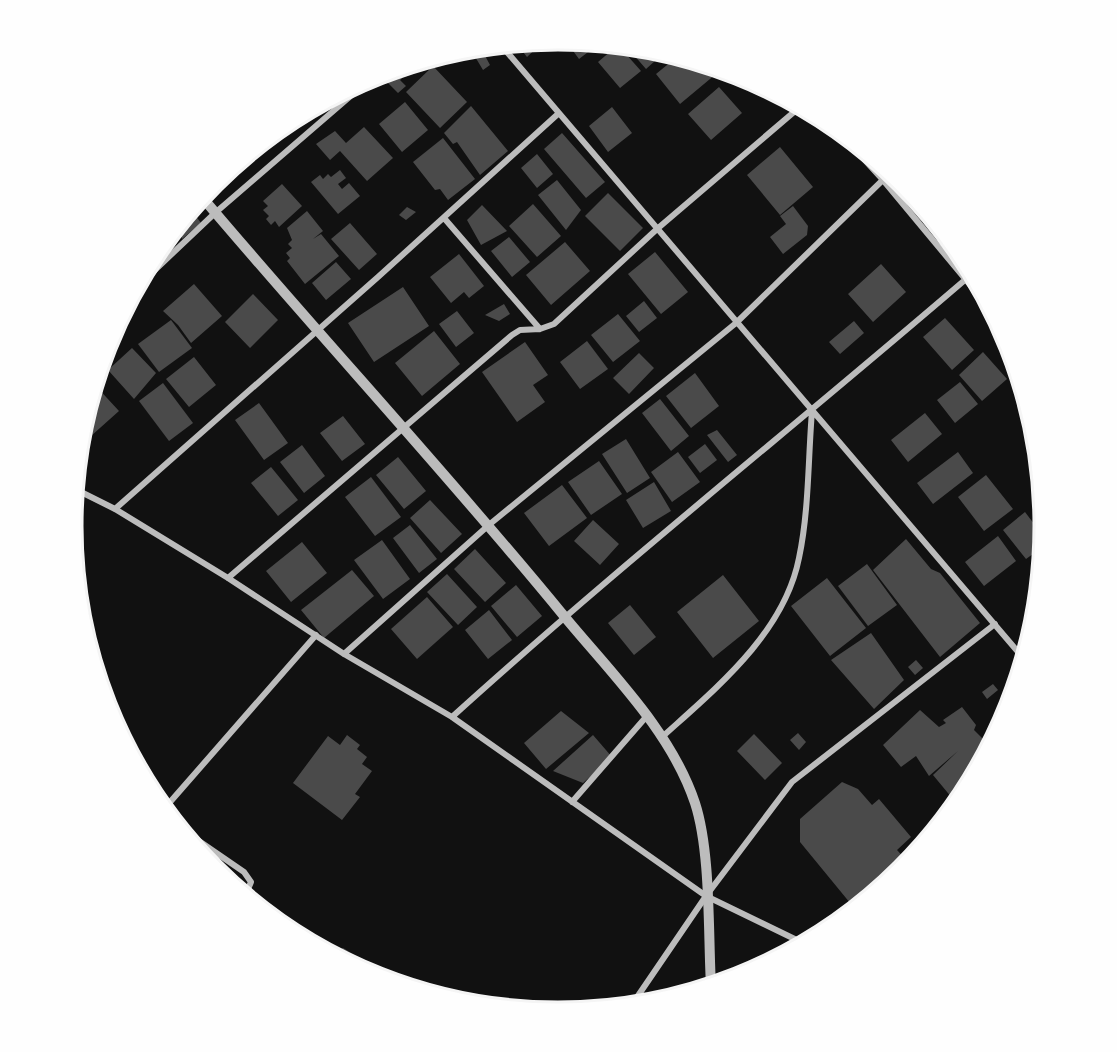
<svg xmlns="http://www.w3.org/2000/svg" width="1117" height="1052" viewBox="0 0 1117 1052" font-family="'Asap Condensed',sans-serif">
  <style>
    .building { fill: #4a4a4a }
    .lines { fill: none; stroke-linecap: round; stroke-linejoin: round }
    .minor { stroke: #bcbcbc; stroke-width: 6 }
    .tertiary { stroke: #bcbcbc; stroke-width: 10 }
    .rim { fill: none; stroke: #f5f5f5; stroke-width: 3 }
  </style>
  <rect width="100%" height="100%" fill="#111"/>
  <path class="building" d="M545 40 527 57 516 43 526 42Z
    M565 40 608 44 610 47 602 53 596 46 579 59Z
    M618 45 641 71 620 88 598 62Z
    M626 46 654 48 665 52 646 69Z
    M461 49 457 58 451 52Z
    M482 50 490 65 483 70 474 55Z
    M678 56 722 69 680 104 656 74Z
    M428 59 431 63 424 69 418 62Z
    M413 64 415 66 400 80 406 86 398 93 386 81 400 68Z
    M433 66 467 102 440 128 406 92Z
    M719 87 742 113 711 140 688 114Z
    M405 102 428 130 402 152 379 124Z
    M471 106 508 151 480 175 457 142 453 144 444 133Z
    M612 107 632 133 608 152 589 126Z
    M364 127 393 158 367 181 340 151 330 160 316 144 335 131 346 143Z
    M562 133 605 182 586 198 544 149Z
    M269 136 272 140 232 176 228 171Z
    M443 138 475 179 448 200 440 189 435 190 413 162Z
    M780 147 813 187 780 215 747 175Z
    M537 154 553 174 537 188 521 168Z
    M340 170 346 178 338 184 342 189 349 183 360 196 338 214 311 182 320 175 323 179 328 174 331 177Z
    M557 180 581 210 566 230 538 195Z
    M282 184 302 206 279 227 275 221 271 225 266 219 269 216 263 210 268 206 263 201Z
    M608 193 643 228 620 251 585 216Z
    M533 204 561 236 537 257 509 226Z
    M482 205 507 231 481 245 467 220Z
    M793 206 808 226 807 235 783 254 770 237 786 224 780 216Z
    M407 207 416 212 406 220 399 215Z
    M307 211 323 231 313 239 321 234 339 256 305 284 287 261 290 258 286 253 292 248 288 244 292 240 287 228Z
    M195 215 201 223 182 239 180 228Z
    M350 223 377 254 359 270 331 239Z
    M176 229 180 233 169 242 171 245 159 251Z
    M509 237 530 262 512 277 491 251Z
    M565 242 590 271 551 305 526 275Z
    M655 252 688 292 661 314 628 274Z
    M459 254 484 286 469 298 464 292 451 303 430 277Z
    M336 262 351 279 326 300 312 283Z
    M881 264 906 292 873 322 848 294Z
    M194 284 222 316 191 343 178 325 163 311Z
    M403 287 429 326 374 362 348 323Z
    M253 294 278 320 250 348 225 322Z
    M644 301 657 318 639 332 626 316Z
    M504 304 510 314 499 321 485 315Z
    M457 311 474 333 456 347 439 324Z
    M618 314 640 341 613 362 591 335Z
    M945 318 974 350 952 370 923 337Z
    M171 320 192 348 159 372 138 344Z
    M854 321 864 333 840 354 829 342Z
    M434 331 460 364 422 396 395 363Z
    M587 341 608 369 580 389 560 362Z
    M525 342 548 375 533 385 545 402 517 422 482 372Z
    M132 348 156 373 134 399 108 370Z
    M983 352 1007 379 982 401 959 375Z
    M639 353 654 368 629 394 613 378Z
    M194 357 216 385 189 407 166 379Z
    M695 373 719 406 691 428 666 396Z
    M960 382 978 404 955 423 937 400Z
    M163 383 193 423 169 441 139 401Z
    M95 385 119 411 91 436 82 428Z
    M660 399 689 436 671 451 642 413Z
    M259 403 288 443 264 460 235 420Z
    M925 413 942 434 908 462 891 440Z
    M343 416 365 444 342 461 320 433Z
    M717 430 737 455 728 462 707 435Z
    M626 439 650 478 627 493 602 454Z
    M705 444 717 460 700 473 688 457Z
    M302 445 325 476 304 493 280 462Z
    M678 452 700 482 672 502 651 472Z
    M958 452 973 473 933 504 917 483Z
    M398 457 426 491 404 509 376 475Z
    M599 461 622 494 591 515 568 482Z
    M271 467 298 500 278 516 251 483Z
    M986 475 1013 509 984 531 958 497Z
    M371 477 401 517 375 536 345 497Z
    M654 482 671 511 643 528 626 500Z
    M562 485 587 518 549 546 524 513Z
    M430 500 462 534 441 553 410 518Z
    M1025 512 1044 537V546L1026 559 1003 530Z
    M593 520 619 544 600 565 574 541Z
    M410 525 437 559 419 573 393 538Z
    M998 536 1016 561 984 586 965 562Z
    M906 539 931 569 940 573 980 623 940 657 873 570Z
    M382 540 410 579 383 599 354 560Z
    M302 542 327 573 291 602 266 571Z
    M475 549 506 583 485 602 454 569Z
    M867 564 897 605 868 626 838 586Z
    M352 570 374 596 324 638 301 610Z
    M447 574 477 607 458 625 427 592Z
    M723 575 759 621 713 658 677 612Z
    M827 578 866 628 830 656 791 606Z
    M516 585 542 616 517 637 491 606Z
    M427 597 453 627 417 659 391 629Z
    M630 605 656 637 634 655 608 623Z
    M489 610 512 640 488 659 465 630Z
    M871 633 904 680 874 709 831 660Z
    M916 660 923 668 915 675 908 667Z
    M993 684 998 690 987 699 982 692Z
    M962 707 976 725 974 730 990 746 957 804 933 775 958 751 929 776 916 756 901 767 883 745 920 710 939 727 946 723 943 720Z
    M561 711 589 733 546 769 524 743Z
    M798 733 806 742 799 750 790 740Z
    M754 734 782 763 765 780 737 751Z
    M347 735 360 745 357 749 367 757 362 764 372 771 355 794 360 797 342 820 293 783 328 736 340 745Z
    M593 735 612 757 583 783 553 771Z
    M842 782 858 789 872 805 879 799 911 837 897 850 909 863 855 909 800 842V819Z
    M925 842V843L914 857 912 853Z
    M207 861 237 880 233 886 214 870Z
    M343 948 356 956 358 968 331 954Z"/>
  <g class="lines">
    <path class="minor" d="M501 45 1024 659
      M830 122 883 180 996 316
      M444 218 540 329
      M137 287 215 213 375 75
      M75 489 115 509 228 578 344 654 452 717 706 896 805 944
      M115 509 378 277 559 113
      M228 578 512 335 520 330 540 329 554 324 657 229 801 106
      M344 654 490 524 736 323 891 172
      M452 717C621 564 800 422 973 273
      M661 738C715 689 784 634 799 558 809 511 808 460 812 411
      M572 802 646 717
      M164 809 316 635
      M180 828 244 872 251 882 245 896
      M631 1006 706 896 792 782 995 624"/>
    <path class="tertiary" d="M202 197C321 338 447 473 564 616 611 673 671 731 695 803 711 852 708 933 711 986"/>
  </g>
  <path d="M0 0H1117V1052H0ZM82 526a476 476 0 1 1 952 0a476 476 0 1 1-952 0Z" fill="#fefefe" fill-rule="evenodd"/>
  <path class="rim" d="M82 526a476 476 0 1 1 952 0a476 476 0 1 1-952 0Z"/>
</svg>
